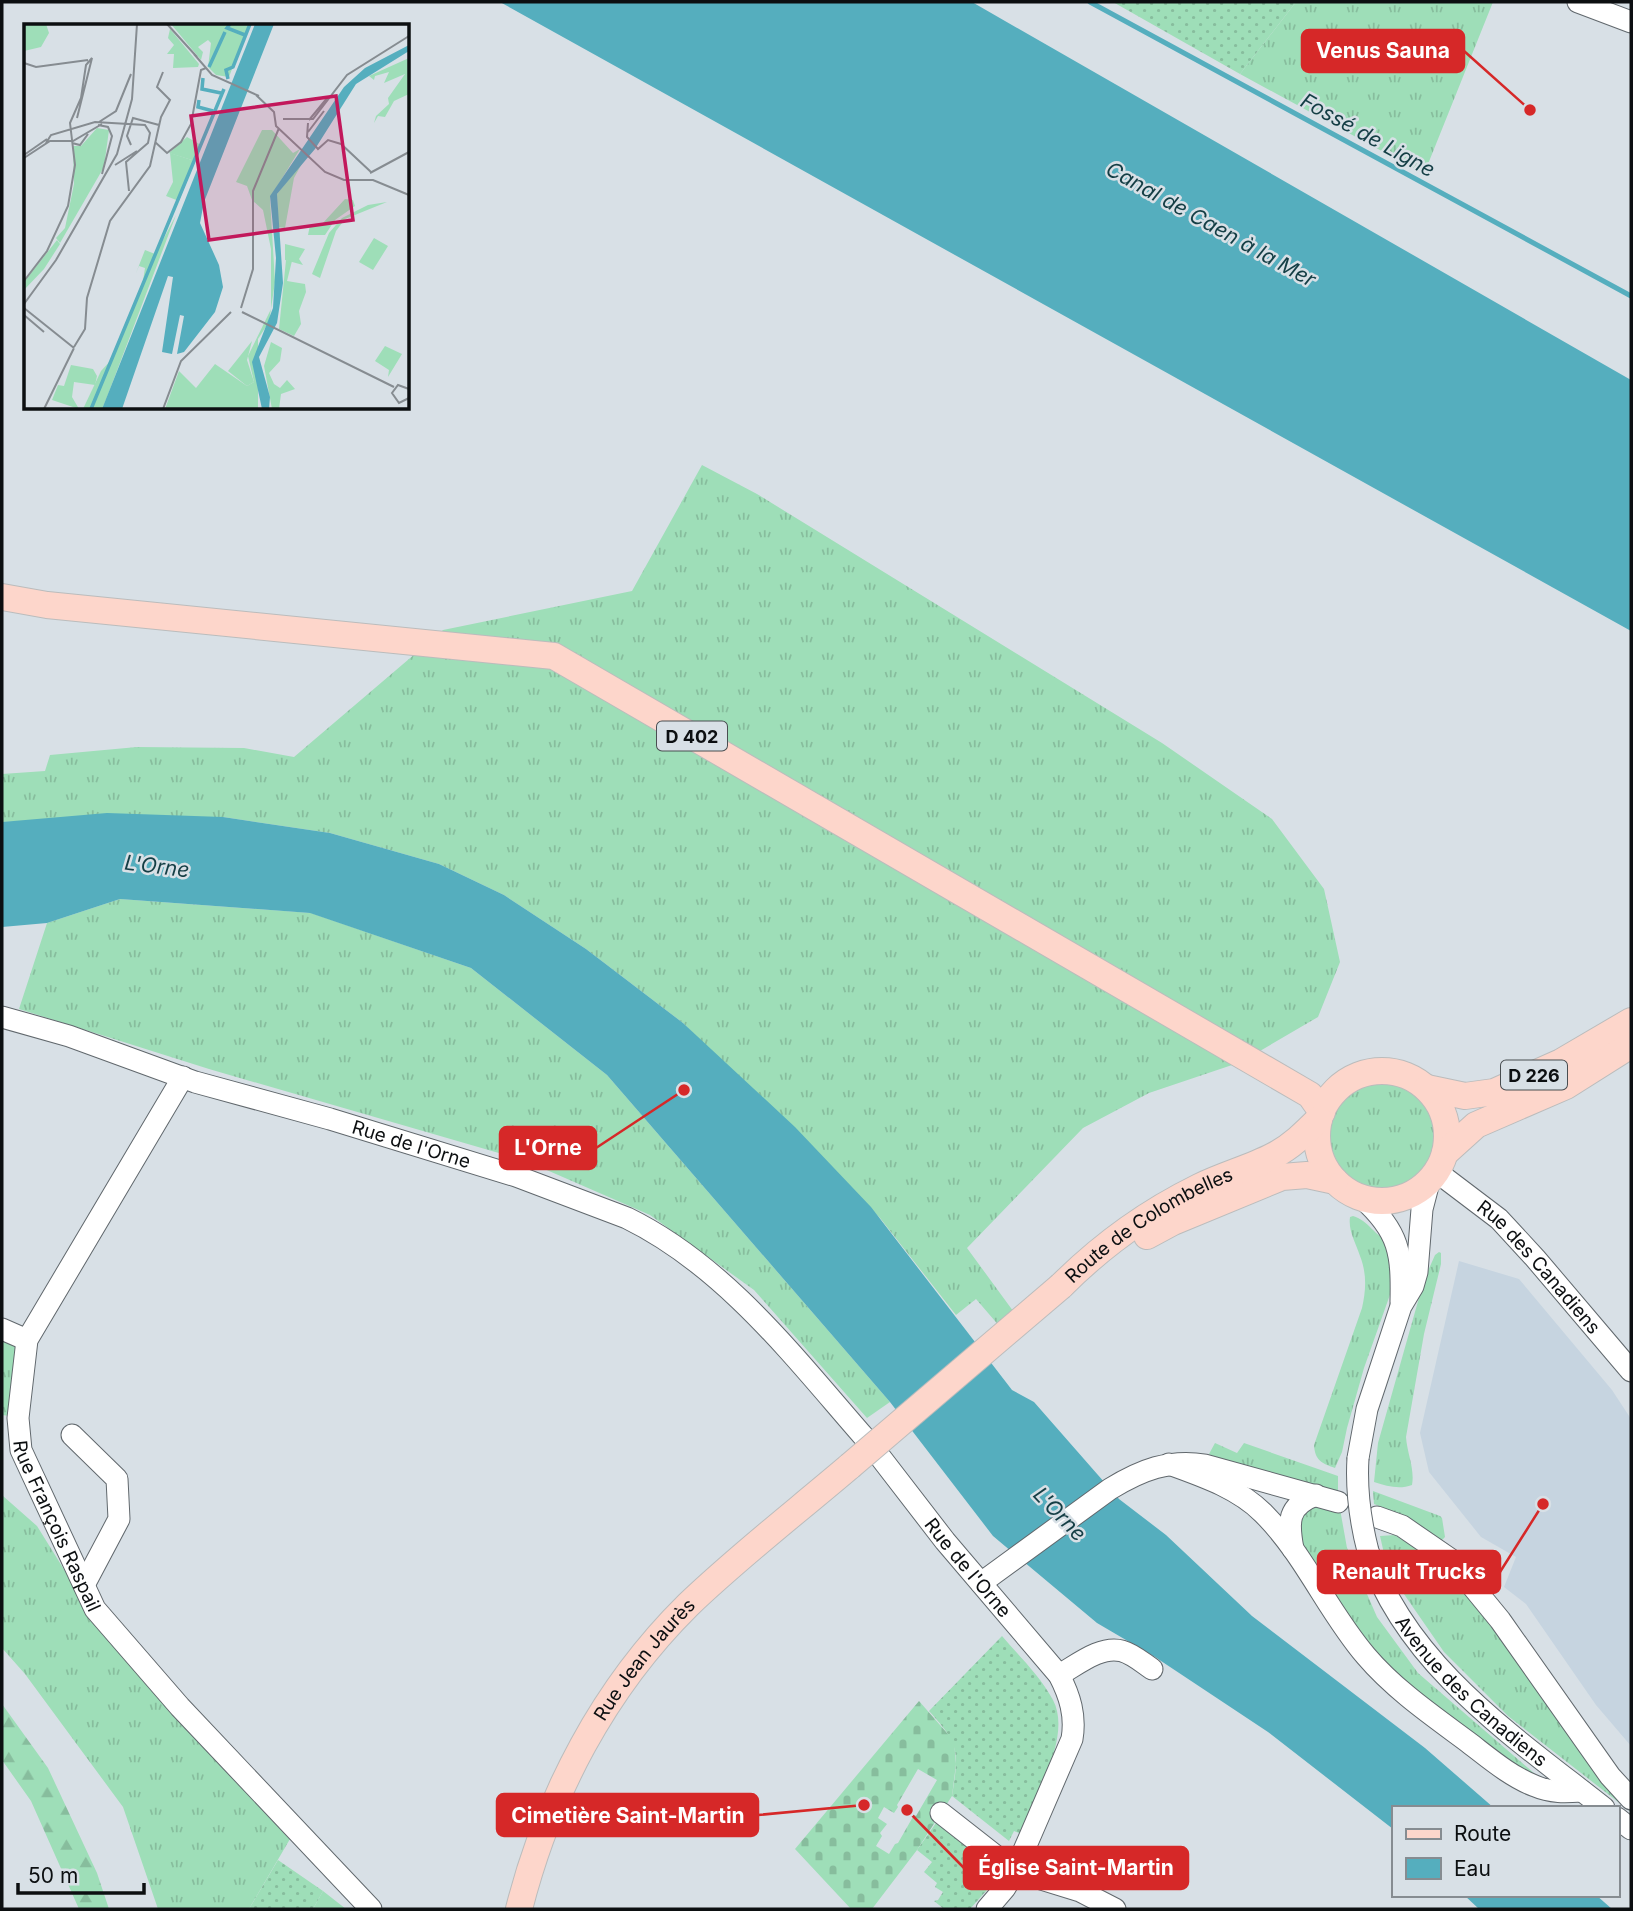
<svg xmlns="http://www.w3.org/2000/svg" width="1633" height="1911" viewBox="0 0 1633 1911" font-family="Inter,sans-serif">
  <style>
    .built { fill: #c6d4e0 }
    .grass { fill: url(#grass-tufts) }
    .forest { fill: url(#forest-firs) }
    .cemetery { fill: url(#cemetery-stones); fill-rule: evenodd }
    .garden { fill: url(#garden-dots) }
    .water { fill: #55aebe }
    .lines { fill: none; stroke-linecap: round; stroke-linejoin: round }
    .stream { stroke: #55aebe; stroke-width: 5 }
    .minor-casing { stroke: #61686d; stroke-width: 23 }
    .major-casing { stroke: #bbbcbc; stroke-width: 28 }
    .minor { stroke: #fff; stroke-width: 21 }
    .major { stroke: #fdd6cb; stroke-width: 26 }
    .minor-bridge-casing { stroke: #61686d; stroke-width: 23; stroke-linecap: butt }
    .major-bridge-casing { stroke: #bbbcbc; stroke-width: 28; stroke-linecap: butt }
    .minor-bridge { stroke: #fff; stroke-width: 21 }
    .major-bridge { stroke: #fdd6cb; stroke-width: 26 }
    .labels { text-anchor: middle; dominant-baseline: central; stroke-width: 5; stroke-linejoin: round; paint-order: stroke }
    .shield { fill: #d8e0e6; stroke: #494e51; stroke-width: 2 }
    .shield-label { font-size: 18px; font-weight: bold; fill: #0c0f11 }
    .street-label { font-size: 19px; fill: #0c0f11; stroke: #d8e0e6 }
    .water-label { font-size: 21px; font-style: italic; fill: #143e45; stroke: #d8e0e6 }
    .inset-river { fill: none; stroke: #55aebe; stroke-width: 3.5 }
    .inset-road { fill: none; stroke: #868c91; stroke-width: 2 }
    .view { fill: #c2185b; fill-opacity: 0.15; stroke: #c2185b; stroke-width: 3.5 }
    .inset-edge { fill: none; stroke: #0c0f11; stroke-width: 3.5 }
    .leader { fill: none; stroke: #d62828; stroke-width: 2.5 }
    .callout-dot { fill: #d62828; stroke: #d8e0e6; stroke-width: 2.5 }
    .callout { fill: #d62828; stroke: #d62828; stroke-width: 2.5 }
    .callout-label { font-size: 21px; text-anchor: middle; font-weight: bold; fill: #fff }
  </style>
  <defs>
    <pattern id="grass-tufts" width="24" height="20" patternUnits="userSpaceOnUse" patternTransform="scale(1.75)"><rect width="24" height="20" fill="#9edeb8"/><path d="M3 7l-1-3M5 7V3M7 7l1-3M15 17l-1-3M17 17v-4M19 17l1-3" fill="none" stroke="#87bd9d"/></pattern>
    <pattern id="forest-firs" width="22" height="20" patternUnits="userSpaceOnUse" patternTransform="scale(1.75)"><rect width="22" height="20" fill="#9edeb8"/><path d="M5 1l3.5 6h-7zM16 11l3.5 6h-7z" fill="#87bd9d"/></pattern>
    <pattern id="cemetery-stones" width="16" height="16" patternUnits="userSpaceOnUse" patternTransform="scale(1.75)"><rect width="16" height="16" fill="#9edeb8"/><path d="M2 7V4a2 2 0 0 1 4 0v3zM10 15v-3a2 2 0 0 1 4 0v3z" fill="#87bd9d"/></pattern>
    <pattern id="garden-dots" width="8" height="8" patternUnits="userSpaceOnUse" patternTransform="scale(1.75)"><rect width="8" height="8" fill="#9edeb8"/><path d="M2 2h.1M6 6h.1" fill="none" stroke="#87bd9d" stroke-width="1.8" stroke-linecap="round"/></pattern>
  </defs>
  <rect width="100%" height="100%" fill="#d8e0e6"/>
  <path class="built" d="M1459 1261 1519 1279 1612 1390 1631 1419V1746L1596 1705 1526 1604 1504 1587 1516 1557 1481 1537 1429 1472 1420 1433Z"/>
  <path class="grass" d="M1296 2H1493L1424 174 1240 74Z
    M702 465 757 494 1162 743 1272 819 1324 889 1340 962 1318 1017 1241 1062 1149 1093 1083 1128 967 1248 1027 1330 1013 1342 976 1299 956 1315 880 1218 683 1023 586 949 504 895 439 864 330 833 223 817 2 822V774L45 771 50 755 137 747 244 748 294 757 443 630 632 591Z
    M120 899 311 913 471 968 607 1075 890 1402 867 1418 754 1290 650 1215 526 1161 209 1069 19 1009 47 923Z
    M1326 1135a56 56 0 1 1 112 0a56 56 0 1 1-112 0Z
    M1353 1216C1369 1221 1375 1236 1389 1242L1392 1289 1364 1368 1347 1428 1342 1452 1335 1468C1321 1463 1315 1460 1314 1445L1362 1308C1366 1290 1367 1274 1360 1256 1356 1243 1348 1231 1350 1217Z
    M1439 1252 1441 1253V1264L1424 1334 1406 1437C1407 1453 1415 1469 1412 1485 1399 1490 1387 1486 1374 1482L1378 1443 1424 1280 1435 1255Z
    M2 1335 17 1349 10 1416 2 1415Z
    M1215 1443 1237 1453 1244 1443 1338 1476V1496L1223 1463 1209 1454Z
    M2 1468 3 1496 37 1526 106 1637 183 1726 290 1839 249 1909H158L123 1807 25 1674 2 1648Z
    M1373 1491 1440 1516 1442 1518 1445 1537 1442 1540 1407 1517 1374 1504Z
    M1315 1504 1340 1509 1347 1548 1377 1617 1418 1673 1542 1780 1530 1777 1422 1699 1374 1654 1302 1551 1296 1526 1305 1507Z
    M1395 1535 1447 1568 1631 1806V1812L1508 1716 1444 1652 1388 1571 1380 1536Z
    M323 1891 346 1909H313Z"/>
  <path class="forest" d="M2 1704 48 1768 97 1873 109 1909H79L31 1801 2 1760Z"/>
  <path class="cemetery" d="M919 1701 954 1741 956 1764 952 1796 917 1850 872 1909H851L795 1849ZM918 1769 937 1780 916 1816 914 1815 898 1843 895 1844 889 1854 876 1846 882 1836 880 1833 887 1824 878 1818 884 1807 894 1813 898 1807 897 1805Z"/>
  <path class="garden" d="M1113 2H1296L1240 74Z
    M1002 1636C1019 1656 1040 1676 1053 1700 1072 1736 1036 1793 1023 1829L1021 1834 1014 1831 1009 1841 952 1796C959 1751 960 1745 929 1711Z
    M938 1820 1004 1871 970 1909H944L934 1901 938 1900 943 1892 935 1887 937 1883 924 1872 932 1862 917 1850Z
    M278 1860 323 1891 313 1909H249Z"/>
  <path class="water" d="M500 2H972L1631 380V631Z
    M107 813 223 817 330 833 439 864 504 895 586 949 683 1023 795 1127 871 1207 1012 1390 1034 1402 1119 1499 1166 1535 1252 1616 1425 1748 1494 1808H1393V1829L1268 1732 1155 1657 1097 1623 993 1536 890 1402 607 1075 471 968 310 913 120 899 47 923 2 927V822Z
    M1464 1895H1596L1612 1909H1479Z"/>
  <g class="lines">
    <path class="stream" d="M1090 2 1631 296"/>
    <g class="minor-casing">
      <g id="minor">
        <path d="M1578 2 1631 22"/>
        <path id="s1" d="M2 1017 69 1036 195 1082 330 1119 516 1176 627 1218C725 1266 794 1357 864 1437"/>
        <path id="s2" d="M183 1077 27 1340 18 1418 21 1450 95 1609 180 1707 371 1909"/>
        <path id="s3" d="M1437 1172 1499 1219 1535 1258 1631 1371"/>
        <path d="M1362 1198C1400 1232 1402 1254 1401 1302"/>
        <path d="M2 1329 27 1340"/>
        <path d="M72 1435 117 1479 119 1519 84 1585"/>
        <path id="s4" d="M881 1458 945 1541 1059 1675C1070 1696 1076 1716 1072 1739L1015 1871 1005 1888 987 1909"/>
        <path d="M1358 1458 1367 1409 1375 1385 1401 1306 1413 1286 1417 1272 1422 1209 1429 1182"/>
        <path d="M1169 1464C1202 1476 1238 1488 1263 1513 1305 1555 1328 1612 1366 1656 1395 1690 1433 1716 1468 1742 1489 1758 1511 1777 1535 1786 1551 1793 1566 1792 1582 1791"/>
        <path d="M1377 1517 1402 1526 1450 1559 1500 1620 1610 1776 1631 1799"/>
        <path d="M1293 1549C1288 1522 1287 1506 1316 1495"/>
        <path id="s5" d="M1368 1551C1406 1665 1513 1736 1604 1808"/>
        <path d="M981 1583 1110 1489C1141 1470 1169 1459 1205 1465L1338 1502"/>
        <path d="M1059 1675C1077 1665 1101 1645 1122 1651 1133 1654 1143 1663 1152 1669"/>
        <path d="M941 1813 1015 1871 1080 1891 1115 1909"/>
        <path d="M1617 1818 1631 1829"/>
      </g>
    </g>
    <g class="major-casing">
      <g id="major">
        <path d="M2 597 47 605 554 656 1310 1095 1322 1112"/>
        <circle cx="1382" cy="1136" r="65"/>
        <path d="M1427 1088 1465 1096 1494 1092 1561 1062 1631 1021"/>
        <path d="M1445 1153 1476 1125 1566 1086 1631 1045"/>
        <path d="M1147 1236 1173 1222 1282 1177 1307 1175 1335 1181"/>
        <path id="s6" d="M1061 1286C1101 1246 1148 1212 1199 1187 1223 1175 1250 1168 1273 1156 1291 1147 1305 1133 1319 1119"/>
        <path id="s7" d="M519 1909C548 1795 604 1688 688 1605 739 1556 796 1512 850 1466"/>
      </g>
    </g>
    <use href="#minor" class="minor"/>
    <use href="#major" class="major"/>
    <g class="minor-bridge-casing">
      <path id="minor-bridge" d="M1358 1458C1356 1490 1360 1520 1368 1551"/>
    </g>
    <g class="major-bridge-casing">
      <path id="major-bridge" d="M850 1466 1061 1286"/>
    </g>
    <use href="#minor-bridge" class="minor-bridge"/>
    <use href="#major-bridge" class="major-bridge"/>
  </g>
  <g class="labels">
    <g class="shield">
      <rect x="657" y="721.5" width="70" height="29" rx="5"/>
      <rect x="1501" y="1060.5" width="66" height="29" rx="5"/>
    </g>
    <g class="shield-label">
      <text x="692" y="736">D 402</text>
      <text x="1534" y="1075">D 226</text>
    </g>
    <g class="street-label">
      <text stroke="none"><textPath href="#s1" startOffset="429">Rue de l'Orne</textPath></text>
      <text stroke="none"><textPath href="#s6" startOffset="108">Route de Colombelles</textPath></text>
      <text stroke="none"><textPath href="#s3" startOffset="140">Rue des Canadiens</textPath></text>
      <text stroke="none"><textPath href="#s2" startOffset="500">Rue François Raspail</textPath></text>
      <text stroke="none"><textPath href="#s4" startOffset="140">Rue de l'Orne</textPath></text>
      <text stroke="none"><textPath href="#s7" startOffset="282">Rue Jean Jaurès</textPath></text>
      <text stroke="none"><textPath href="#s5" startOffset="177">Avenue des Canadiens</textPath></text>
    </g>
    <g class="water-label">
      <text transform="translate(1368 135) rotate(29)">Fossé de Ligne</text>
      <text transform="translate(1211 224) rotate(29)">Canal de Caen à la Mer</text>
      <text transform="translate(157 866) rotate(7)">L'Orne</text>
      <text transform="translate(1060 1514) rotate(46)">L'Orne</text>
    </g>
  </g>
  <g transform="translate(24 24)">
    <rect width="385" height="385" fill="#d8e0e6"/>
    <path d="M147 0H225L205 53 192 51 184 43 187 19 184 16 174 23 179 28 177 36ZM238 106H248L269 129 276 125 246 174 251 258 245 298 234 315V385H141L155 347 172 364 191 340 223 362 230 358 224 332 247 285V225L239 186 228 176 223 162 212 158ZM146 129 171 137 155 177 142 172 149 158ZM281 134 270 154 261 204 254 203 253 170ZM321 175 329 176 331 182 311 196 301 211H284L286 201 298 200ZM152 191 83 373 78 385H68L119 257 121 244 115 242 112 249 121 226 131 230 127 239ZM361 322 378 330 364 353 365 346 351 337Z" fill="#9edeb8"/>
    <path d="M385 34V70L370 77 361 93 354 92 350 99 352 92 365 80 364 74 381 50 360 59 365 48 351 52 350 56 345 52ZM363 178 321 195 312 207 296 254 288 250 305 209 318 194 344 181ZM33 216 36 220 20 245 0 266V258ZM262 236 268 237 263 257 281 260 282 268 275 287 277 300 270 312 255 305ZM228 317 223 336 230 358 223 362 204 347ZM247 318 258 324 256 337 245 349 250 360 256 364 263 356 271 365 257 370 255 385H248L240 342ZM47 341 69 345 73 352 71 361 50 358 48 373 55 385 28 376 34 361 40 362Z" fill="#9edeb8"/>
    <path d="M89 334 67 385H59L77 347Z" fill="#9edeb8"/>
    <path d="M146 5 175 40 174 43 149 44 150 30H143L150 21 144 14Z" fill="#9edeb8"/>
    <path d="M0 0H22L25 9 17 23 0 27ZM73 104 85 106 80 143 36 219 32 214 41 204 50 160 49 122H57ZM350 214 364 222 349 246 335 238Z" fill="#9edeb8"/>
    <path d="M163 113 177 121 171 137 145 129ZM261 220 281 225 275 235 279 241 261 236Z" fill="#9edeb8"/>
    <path d="M231 0H250L180 178 176 199 195 241 199 263 191 288 160 328 153 330 160 292 156 291 148 330 138 328 149 253 144 252 98 385H78ZM385 21V27L332 60 291 125 253 170 259 259 253 299 235 333 246 373 245 385H238L228 338 249 284 252 234 246 172 320 63 341 44Z" fill="#55aebe"/>
    <path class="inset-river" d="M206 0 203 4 221 11M185 43 201 8M179 54 178 65 197 69M204 55 202 46 209 43 226 0M175 76 174 83 189 87M67 385 200 65"/>
    <path class="inset-road" d="M143 0 173 33M170 30 188 51 235 72M0 39 12 43 64 36M232 71 250 88 252 102 301 148 320 156H349L385 171M259 95H289L323 51 385 12M285 96 304 73M75 98 92 87 107 50M284 99 283 113 294 125 304 116 317 120 347 148M74 101 84 103 88 112 78 150M284 108 300 87M131 118 143 129 157 118 167 100 177 46 182 44M22 119 27 111 71 98 121 101 126 109 124 119 102 138 105 167M48 119 56 121 64 110M107 121 103 112 109 94 135 101M0 131 23 115M0 134 26 117H49L78 100M91 141 113 127M346 149 385 128M0 257 23 227 44 182 51 141 46 99 57 74 62 41 68 34 53 94M0 280 32 236 93 130 108 75 113 0M0 284 50 324M217 284 229 245V167L255 104M218 288 370 363M0 291 20 308M50 323 61 305 63 274 86 197 126 142 137 93 146 76 133 63 139 48M385 365 374 361 368 369 375 379 385 374M20 385 50 324M139 385 157 337 207 288"/>
    <path class="view" d="M312 72 329 196 185 216 167 92Z"/>
    <rect width="385" height="385" class="inset-edge"/>
  </g>
  <path class="leader" d="M1530 110L1464 51M684 1090L596 1148M1543 1504L1500 1572M864 1805L758 1815M907 1810L964 1868"/>
  <g class="callout-dot">
    <circle cx="1530" cy="110" r="7"/>
    <circle cx="684" cy="1090" r="7"/>
    <circle cx="1543" cy="1504" r="7"/>
    <circle cx="864" cy="1805" r="7"/>
    <circle cx="907" cy="1810" r="7"/>
  </g>
  <g class="callout">
    <rect x="1302" y="30" width="162" height="42" rx="7"/>
    <rect x="500" y="1127" width="96" height="42" rx="7"/>
    <rect x="1318" y="1551" width="182" height="42" rx="7"/>
    <rect x="497" y="1794" width="261" height="42" rx="7"/>
    <rect x="964" y="1847" width="224" height="42" rx="7"/>
  </g>
  <g class="callout-label">
    <text x="1383" y="58">Venus Sauna</text>
    <text x="548" y="1155">L'Orne</text>
    <text x="1409" y="1579">Renault Trucks</text>
    <text x="628" y="1823">Cimetière Saint-Martin</text>
    <text x="1076" y="1875">Église Saint-Martin</text>
  </g>
  <rect width="1633" height="1911" fill="none" stroke="#0c0f11" stroke-width="7"/>
  <rect x="1392" y="1806" width="228" height="91" fill="#d8e0e6" stroke="#868c91" stroke-width="2"/>
  <rect x="1406" y="1829" width="35" height="10" fill="#fdd6cb" stroke="#868c91" stroke-width="2"/>
  <text x="1454" y="1841" font-size="21" fill="#0c0f11">Route</text>
  <rect x="1406" y="1858" width="35" height="21" fill="#55aebe" stroke="#868c91" stroke-width="2"/>
  <text x="1454" y="1876" font-size="21" fill="#0c0f11">Eau</text>
  <path d="M18 1883v10h126v-10" fill="none" stroke="#0c0f11" stroke-width="3.5"/>
  <text x="28" y="1883" font-size="21" fill="#0c0f11" stroke="#d8e0e6" stroke-width="5" paint-order="stroke">50 m</text>
</svg>
